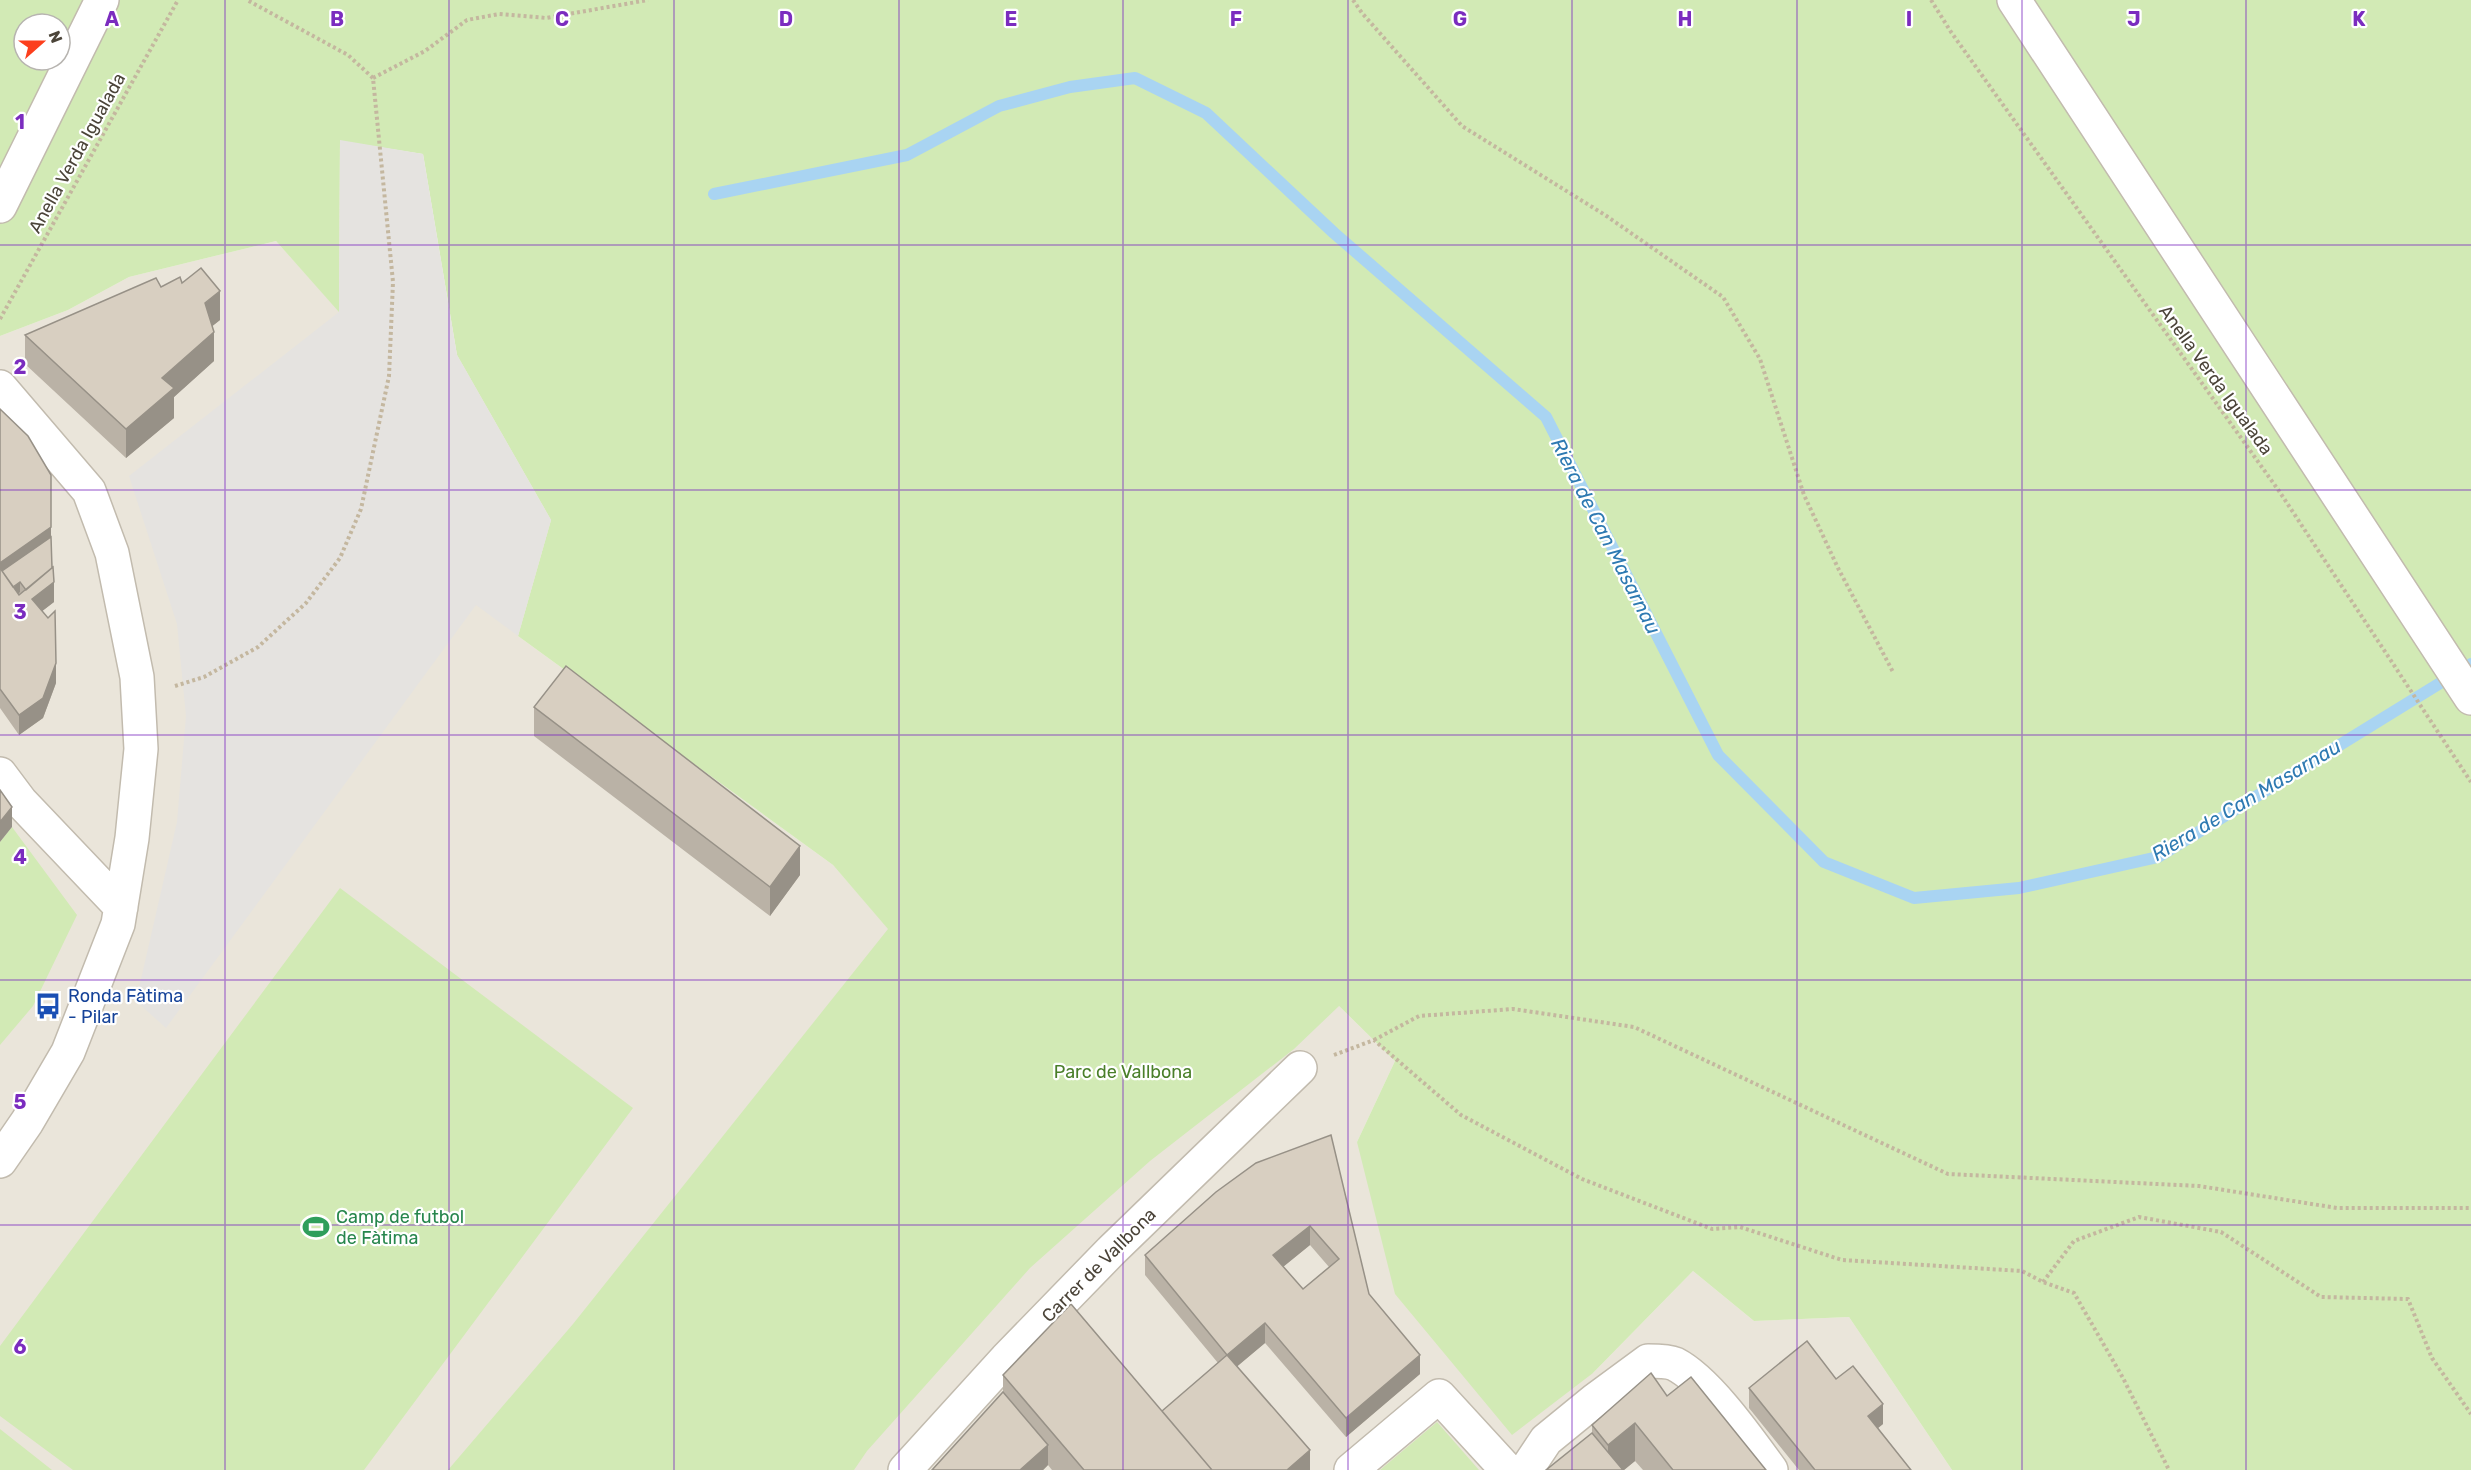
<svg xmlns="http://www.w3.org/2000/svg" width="2471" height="1470" viewBox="0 0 2471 1470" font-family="Rubik,sans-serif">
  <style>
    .residential { fill: #eae5da }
    .green { fill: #d2eab5; fill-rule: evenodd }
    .parking { fill: #e5e3e0 }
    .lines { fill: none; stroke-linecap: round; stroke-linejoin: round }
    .stream { stroke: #a9d4f2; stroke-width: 12 }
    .minor-casing { stroke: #c2bbae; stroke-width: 36 }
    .path { stroke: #c4b79f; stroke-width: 4; stroke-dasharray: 3 3; stroke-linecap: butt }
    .minor { stroke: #fff; stroke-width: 33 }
    .wall { fill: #bab2a6; fill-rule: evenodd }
    .shaded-wall { fill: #979187 }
    .building { fill: #d8cfc1; stroke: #979187; stroke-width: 1.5; fill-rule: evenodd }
    .grid { fill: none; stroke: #7b2cbf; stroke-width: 1.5; stroke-opacity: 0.55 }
    .labels { text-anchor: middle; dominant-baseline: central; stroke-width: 4.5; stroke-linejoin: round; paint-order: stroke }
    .street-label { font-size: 18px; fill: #4b4439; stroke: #fff }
    .transit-label { font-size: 18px; fill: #164399; stroke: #fff; text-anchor: start }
    .park-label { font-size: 18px; fill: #4a7f2a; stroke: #fff }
    .leisure-label { font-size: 18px; fill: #27864d; stroke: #fff; text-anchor: start }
    .water-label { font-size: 20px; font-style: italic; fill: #2e7ab2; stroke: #fff }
    .grid-label { font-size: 20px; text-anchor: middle; font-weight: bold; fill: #7b2cbf; stroke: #fff; stroke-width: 4.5; stroke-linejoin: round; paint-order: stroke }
  </style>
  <rect width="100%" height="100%" fill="#f6f3ec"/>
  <path class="residential" d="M340 140 457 355 551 520 518 636 833 865 889 929 1339 1006 1395 1061 1357 1142 1593 1373 1693 1271 1754 1321 1849 1317 1952 1470H0V336L68 310 129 277 276 241 339 311Z"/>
  <path class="green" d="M0 0H2471V1470H1952L1849 1317 1754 1321 1693 1271 1593 1373 1512 1435 1395 1294 1357 1142 1395 1061 1339 1006 1294 1049 1150 1161 1030 1268 867 1451 854 1470H448L573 1324 888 929 833 865 518 636 551 520 457 355 423 154 340 141 339 312 276 241 129 277 68 310 0 336ZM24 24H60V60H24Z
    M12 827 77 915 33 1006 0 1045V842Z
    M340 888 633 1108 364 1470H73L0 1416V1346Z
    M1437 1422 1479 1470H1380Z
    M0 1429 52 1470H0Z"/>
  <path class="parking" d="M340 140 423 154 457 355 551 520 518 636 476 605 166 1028 136 1001 177 822 186 716 177 624 129 476 339 312Z"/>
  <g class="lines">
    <path class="stream" d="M714 194 907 155 999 106 1070 87 1135 78 1206 113 1334 233 1546 417 1718 755 1824 862 1914 898 2019 888 2158 857 2471 664"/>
    <g class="minor-casing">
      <path id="minor" d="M2014 0 2471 698
        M0 206 102 0
        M0 387 89 491 112 553 137 677 141 749 132 838 118 924 68 1052 27 1122 0 1161
        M0 774 21 802 121 907
        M905 1470 1006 1359 1111 1251 1300 1068
        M1351 1470 1439 1396 1507 1470
        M1526 1470 1546 1440 1595 1400 1648 1361C1656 1361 1668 1361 1675 1364 1708 1381 1749 1440 1771 1470"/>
    </g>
    <path class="path" d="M1353 0 1362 13 1462 126 1605 215 1723 297 1760 359 1804 495 1838 568 1893 672
      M1931 0 1951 32 2279 491 2471 782
      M373 78 425 51 467 20 499 14 546 18 648 0
      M0 319 178 0
      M175 686 204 677 258 647 306 603 340 558 361 509 389 376 393 282 373 78 348 55 247 0
      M1374 1040 1419 1016 1513 1009 1634 1027 1948 1174 2199 1186 2337 1208H2471
      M1334 1055 1374 1040 1461 1115 1582 1179 1712 1229 1740 1227 1842 1260 2022 1271 2043 1282 2074 1293 2123 1378 2169 1470
      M2043 1282 2074 1241 2139 1217 2221 1232 2321 1297 2408 1299 2432 1358 2471 1414"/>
    <use href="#minor" class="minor"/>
  </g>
  <path class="wall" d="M182 283 220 320 212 326 214 361 174 397V418L126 458 25 364V335Z
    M0 409 51 475V539L54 602 42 611 56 683 43 718 19 735 0 708Z
    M534 707 800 875 770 916 534 736Z
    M1331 1135 1369 1294 1420 1374 1346 1437 1265 1343 1237 1366 1310 1470H1052L1048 1465 1043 1470H932L1003 1392V1375L1162 1411 1218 1363 1145 1275V1255ZM1310 1245 1329 1267 1303 1289 1283 1267Z
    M1836 1379 1883 1424 1878 1428 1911 1470H1799L1749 1408V1388Z
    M1667 1396 1766 1470H1643L1635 1461 1624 1470 1592 1433V1425Z"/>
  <path class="shaded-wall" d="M220 291V320L205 332V303Z
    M214 332V361L174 397V418L126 458V429L162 378Z
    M51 475V547L0 578V563Z
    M20 582V592L9 601V591Z
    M54 582V602L32 619 30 596Z
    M56 663V683L43 718 19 735V715Z
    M12 807V827L0 842V822Z
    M800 846V875L770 916V887Z
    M1310 1226V1245L1273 1275V1255Z
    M1265 1323V1343L1227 1375V1355Z
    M1420 1355V1374L1346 1437V1418Z
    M1883 1404V1424L1868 1436V1416Z
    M1635 1423V1461L1624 1470H1608V1445Z
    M1048 1445V1465L1043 1470H1020Z
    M1310 1450V1470H1287Z"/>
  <path class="building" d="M201 268 220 291 205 303 214 332 162 378 174 388 126 429 25 335 156 278 161 287 180 277 182 283Z
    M0 409 28 436 51 475V527L0 563Z
    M51 537 52 568 26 590 20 582 13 587 2 571Z
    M53 567 54 582 32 599 48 618 55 611 56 663 43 698 19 715 0 689V568L19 595Z
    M566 666 800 846 770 887 534 707Z
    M0 790 12 807 0 822Z
    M1331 1135 1369 1294 1420 1355 1346 1418 1265 1323 1227 1355 1145 1255 1216 1192 1256 1163ZM1310 1226 1339 1259 1303 1289 1273 1255Z
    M1071 1304 1212 1470H1084L1003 1375Z
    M1807 1341 1836 1379 1853 1366 1883 1404 1868 1416 1911 1470H1815L1749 1388Z
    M1227 1355 1310 1450 1287 1470H1212L1162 1411Z
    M1651 1373 1667 1396 1691 1377 1766 1470H1673L1635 1423 1608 1445 1592 1425Z
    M1003 1392 1048 1445 1020 1470H932Z
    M1592 1433 1623 1470H1546Z"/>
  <path class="grid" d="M225 0V1470M449 0V1470M674 0V1470M899 0V1470M1123 0V1470M1348 0V1470M1572 0V1470M1797 0V1470M2022 0V1470M2246 0V1470M0 245H2471M0 490H2471M0 735H2471M0 980H2471M0 1225H2471"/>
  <defs>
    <g id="bus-bare" transform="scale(2.07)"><path d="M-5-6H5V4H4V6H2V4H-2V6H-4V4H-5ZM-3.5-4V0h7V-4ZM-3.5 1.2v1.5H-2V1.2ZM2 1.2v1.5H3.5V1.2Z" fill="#1a4fb4" stroke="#fff" stroke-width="2.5" paint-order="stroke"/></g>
    <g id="stadium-bare" transform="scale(2.07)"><path d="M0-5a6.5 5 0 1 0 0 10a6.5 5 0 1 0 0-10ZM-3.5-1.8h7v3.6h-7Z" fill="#2e9e5b" stroke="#fff" stroke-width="2.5" paint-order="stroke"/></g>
  </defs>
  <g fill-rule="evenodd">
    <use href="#bus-bare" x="48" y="1006"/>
    <use href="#stadium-bare" x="316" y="1227"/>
  </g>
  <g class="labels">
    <g class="street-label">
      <text transform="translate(77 153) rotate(-61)">Anella Verda Igualada</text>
      <text transform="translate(2216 380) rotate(54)">Anella Verda Igualada</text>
      <text transform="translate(1099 1265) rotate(-45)">Carrer de Vallbona</text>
    </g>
    <g class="transit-label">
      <text x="68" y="996">Ronda Fàtima<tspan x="68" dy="21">- Pilar</tspan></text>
    </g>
    <g class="park-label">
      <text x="1123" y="1072">Parc de Vallbona</text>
    </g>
    <g class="leisure-label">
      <text x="336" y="1217">Camp de futbol<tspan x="336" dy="21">de Fàtima</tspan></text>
    </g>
    <g class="water-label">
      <text transform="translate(1606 536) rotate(63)">Riera de Can Masarnau</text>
      <text transform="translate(2246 800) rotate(-31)">Riera de Can Masarnau</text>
    </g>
  </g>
  <g class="grid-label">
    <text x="112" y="26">A</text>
    <text x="337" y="26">B</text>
    <text x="562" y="26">C</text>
    <text x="786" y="26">D</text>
    <text x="1011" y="26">E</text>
    <text x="1236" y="26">F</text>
    <text x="1460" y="26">G</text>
    <text x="1685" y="26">H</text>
    <text x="1909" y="26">I</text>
    <text x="2134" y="26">J</text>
    <text x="2359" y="26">K</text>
    <text x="20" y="129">1</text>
    <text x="20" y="374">2</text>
    <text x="20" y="619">3</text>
    <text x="20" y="864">4</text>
    <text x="20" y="1109">5</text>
    <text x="20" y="1354">6</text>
  </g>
  <g transform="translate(42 42) rotate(69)"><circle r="28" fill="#ffffff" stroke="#b7b4b0" stroke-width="1.5"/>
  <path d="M0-4.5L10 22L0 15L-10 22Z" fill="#fc3f1d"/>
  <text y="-9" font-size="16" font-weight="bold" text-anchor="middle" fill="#4b4439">N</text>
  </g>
</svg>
